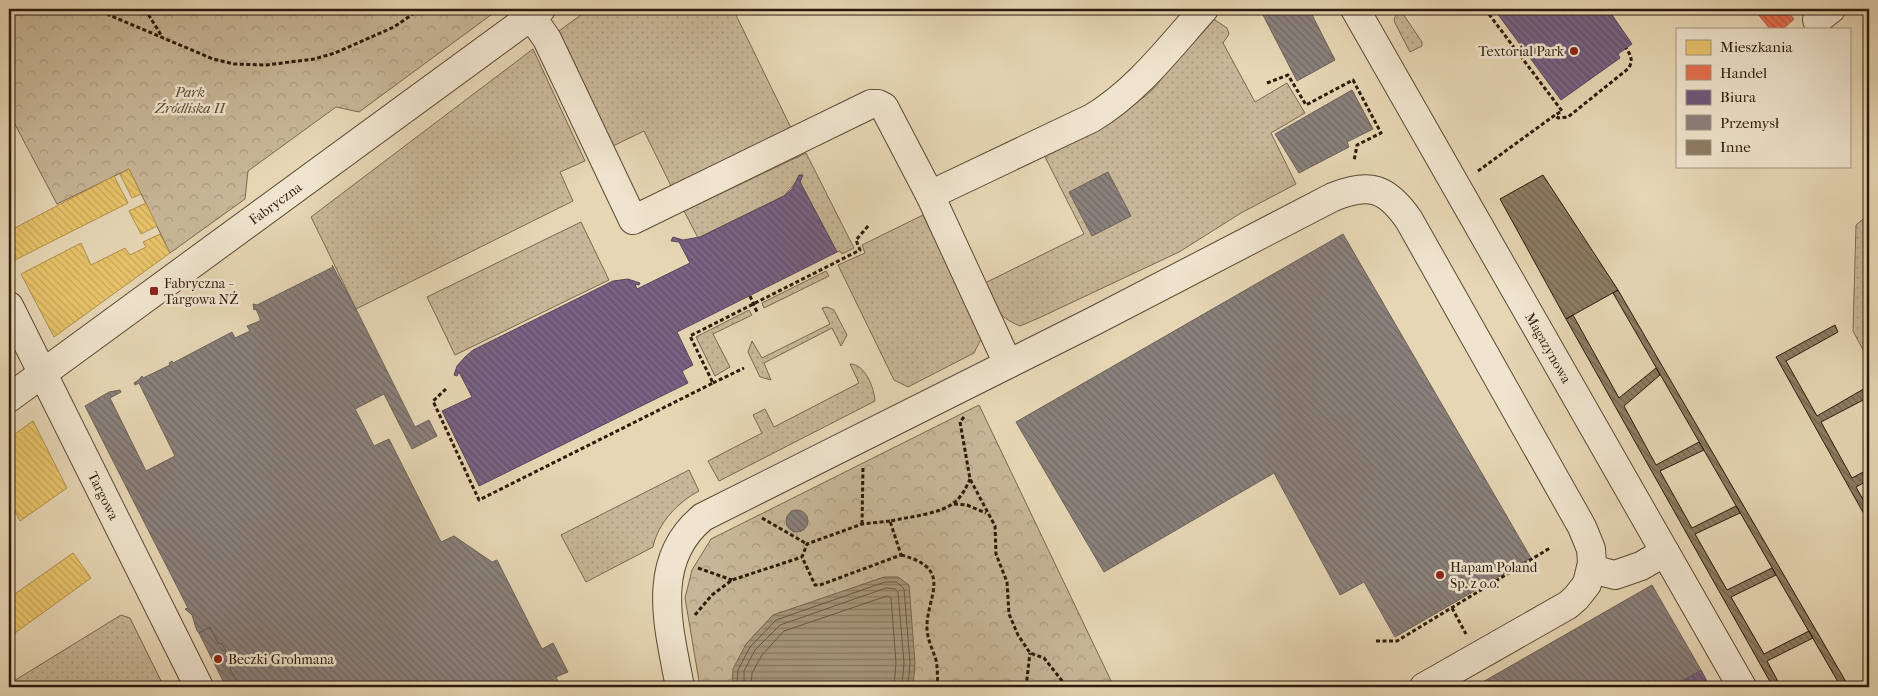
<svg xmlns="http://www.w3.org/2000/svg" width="1878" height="696" viewBox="0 0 1878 696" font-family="'IM FELL French Canon',serif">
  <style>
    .grass { fill: url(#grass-dots); stroke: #7a6851 }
    .park { fill: url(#park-crowns); stroke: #7a6851 }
    .water { fill: url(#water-rules); stroke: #76644e }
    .homes { fill: url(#homes-back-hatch); stroke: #b1914e }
    .shops { fill: url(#shops-back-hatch); stroke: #af563c }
    .offices { fill: url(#offices-back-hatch); stroke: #5a4659 }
    .industry { fill: url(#industry-back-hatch); stroke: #6e625a }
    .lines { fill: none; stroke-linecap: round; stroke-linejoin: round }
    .shore { stroke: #6a5843; stroke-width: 1 }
    .building { fill: url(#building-back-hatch); stroke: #2d1a0b }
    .minor-casing { stroke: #5b4935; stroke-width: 30 }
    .path { stroke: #2d1a0b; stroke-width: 3; stroke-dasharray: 4 2.5; stroke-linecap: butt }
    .minor { stroke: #efe4ce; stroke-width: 28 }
    .poi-dot { fill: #8f2418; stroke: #efe4ce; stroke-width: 2 }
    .labels { text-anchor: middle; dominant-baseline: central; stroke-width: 5; stroke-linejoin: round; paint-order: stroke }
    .poi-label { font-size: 14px; fill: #2d1a0b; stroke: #efe4ce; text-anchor: start }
    .park-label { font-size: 14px; font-style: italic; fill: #5b4935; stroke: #efe4ce }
    .street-label { font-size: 14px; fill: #2d1a0b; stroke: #efe4ce }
  </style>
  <defs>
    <pattern id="grass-dots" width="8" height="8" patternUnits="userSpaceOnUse" patternTransform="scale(1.25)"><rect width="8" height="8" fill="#c7b697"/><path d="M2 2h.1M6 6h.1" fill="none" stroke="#ab9c81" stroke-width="1.8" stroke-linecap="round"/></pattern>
    <pattern id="park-crowns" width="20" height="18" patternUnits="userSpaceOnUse" patternTransform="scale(1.25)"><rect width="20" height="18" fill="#c7b697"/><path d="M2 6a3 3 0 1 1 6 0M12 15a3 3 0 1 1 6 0" fill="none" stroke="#ab9c81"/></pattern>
    <pattern id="water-rules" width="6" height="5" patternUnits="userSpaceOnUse" patternTransform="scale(1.25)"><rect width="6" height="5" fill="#a7967b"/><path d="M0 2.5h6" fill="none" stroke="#887a63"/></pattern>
    <pattern id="homes-back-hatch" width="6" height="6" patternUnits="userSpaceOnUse" patternTransform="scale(1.25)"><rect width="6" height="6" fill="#e9c46a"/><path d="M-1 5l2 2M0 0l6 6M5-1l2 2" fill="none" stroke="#c8a85b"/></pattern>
    <pattern id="shops-back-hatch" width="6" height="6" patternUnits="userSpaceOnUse" patternTransform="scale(1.25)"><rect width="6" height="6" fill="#e76f51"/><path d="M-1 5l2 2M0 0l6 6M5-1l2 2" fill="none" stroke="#bc5a41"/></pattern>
    <pattern id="offices-back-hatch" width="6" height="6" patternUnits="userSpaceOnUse" patternTransform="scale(1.25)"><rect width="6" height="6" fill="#6d597a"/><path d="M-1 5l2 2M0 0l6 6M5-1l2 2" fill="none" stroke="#827189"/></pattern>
    <pattern id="industry-back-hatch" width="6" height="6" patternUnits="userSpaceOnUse" patternTransform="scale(1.25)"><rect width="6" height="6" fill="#8a817c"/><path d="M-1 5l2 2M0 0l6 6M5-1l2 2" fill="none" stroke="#716964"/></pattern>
    <pattern id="building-back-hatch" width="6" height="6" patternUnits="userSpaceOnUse" patternTransform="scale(1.25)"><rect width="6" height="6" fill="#8d7c63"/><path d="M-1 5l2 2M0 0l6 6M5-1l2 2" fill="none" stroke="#746550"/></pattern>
  </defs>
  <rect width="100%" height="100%" fill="#e6d6b4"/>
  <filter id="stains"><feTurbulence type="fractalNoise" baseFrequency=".004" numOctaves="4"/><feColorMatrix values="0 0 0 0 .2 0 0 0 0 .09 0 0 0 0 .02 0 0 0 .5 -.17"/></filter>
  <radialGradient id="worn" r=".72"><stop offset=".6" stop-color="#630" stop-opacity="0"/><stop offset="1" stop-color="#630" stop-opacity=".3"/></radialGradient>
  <path class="grass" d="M589 9H733L793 132 674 192 644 131 613 146 559 31Z
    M1398 11H1401L1422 42V46L1410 52 1395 23 1394 19Z
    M1215 20 1227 28 1229 34 1223 43 1255 102 1287 83 1305 113 1271 133 1296 184 1241 213 1179 252 1041 317 1020 326C996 316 994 306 983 284L1084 234 1042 151C1072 136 1135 110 1155 87 1168 72 1198 22 1215 20Z
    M533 49 585 161 560 172 573 201 356 309 311 217Z
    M806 153 854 248 842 254 840 251 837 252 800 182 802 175 784 196 698 238 684 211Z
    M1869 214V361L1853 331 1856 225Z
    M923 215 977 325 981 339 974 353 908 387 894 380 838 265 865 253 862 245Z
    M581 222 609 280 455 355 427 297Z
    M826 271 829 276 764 308 762 303Z
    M827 307 834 310 847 335 841 346 832 328 764 363 771 380 760 377 748 352 752 341 762 358 830 324 822 308Z
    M749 310 752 315 713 334 730 367 715 376 696 337Z
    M850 364C865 364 874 387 875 401L719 481 708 461 762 433 753 415 765 409 774 427 859 383Z
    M689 470 699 491C678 502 658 523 653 547L586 582 561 535Z
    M121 615 130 618 164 687H9V684Z"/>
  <path class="park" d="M9 9H499L359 112 336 107 248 171 245 199 170 253 129 169 57 204 9 113Z
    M979 405 1114 687H700L685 598 692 570 711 539Z"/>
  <path class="water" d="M884 577H898L909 585 915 663 913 687H732L733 669 746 644 773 615Z"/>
  <path class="homes" d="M129 169 141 194 132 198 120 174Z
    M114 176 128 203 13 261 9 251V231Z
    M146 203 157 226 141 234 129 211Z
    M160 234 170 253 54 337 21 274 81 243 91 265 125 248 130 255 146 247 143 242Z
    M33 421 67 488 20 521 9 499V438Z
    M73 553 91 578 15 633 9 624V598Z"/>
  <path class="shops" d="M1754 9H1785L1794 19 1783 29H1770Z"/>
  <path class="offices" d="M1494 9H1608L1632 44 1618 54 1620 58 1561 100Z
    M799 175H803L800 182 837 252 677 332 693 365 682 371 688 383 479 486 442 411 472 397 459 372 457 376 454 375 457 366 465 357 473 350 613 281 628 279 640 283 639 285 635 284 637 289 690 263 679 242 671 241 673 237 683 240 700 237 784 196 792 189Z
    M1701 670 1710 687H1677L1676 684Z"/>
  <path class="industry" d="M1276 9H1309L1335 60 1297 81 1263 15Z
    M1352 90 1373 129 1347 142 1349 147 1299 173 1275 134Z
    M1108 172 1131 216 1092 236 1069 192Z
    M1343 234 1531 558 1395 637 1364 582 1340 595 1274 473 1104 572 1016 422Z
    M332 265 356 309 415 427 429 420 437 436 412 449 384 394 355 409 374 446 389 439 441 542 454 536 492 562 497 560 542 649 553 643 568 672 556 677 561 687H233L239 685 230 669 233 664 222 644 218 643 210 627 199 633 197 631 192 615 185 609 188 608 85 406 109 392 120 390 121 392 110 398 146 471 175 456 139 383 135 385 134 383 140 379V378L142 376 143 378 170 365 169 363 172 361 173 363 232 332 235 338 250 331 247 326 260 321V318L256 309 254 310 253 304 257 305 333 267Z
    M786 521a11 11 0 1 1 22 0a11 11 0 1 1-22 0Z
    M1652 585 1701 670 1671 687H1474Z
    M210 627 218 643 222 644 233 664 230 669 239 685 233 687H226L199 633Z"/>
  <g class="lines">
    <path class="shore" d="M737 687 738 670 750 647 776 620 885 582H897L904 589 910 663 908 687
      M744 687V671L755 650 780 625 886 588 895 589 898 592 904 663 902 687
      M751 687 752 673 762 655 784 631 887 596 891 598 896 663 894 687"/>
  </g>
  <path class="building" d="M1543 175 1618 290 1566 319 1500 199Z
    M1618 290 1849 687H1841L1613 293Z
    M1573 315 1619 398 1656 368 1660 375 1624 406 1656 465 1699 442 1704 450 1660 471 1692 528 1736 506 1740 513 1695 534 1727 590 1772 568 1776 575 1731 597 1764 654 1809 631 1813 638 1767 661 1781 687H1773L1566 319Z
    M1835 325 1838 332 1786 361 1817 416 1867 387 1869 391V397L1821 422 1852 478 1869 469V480L1856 487 1869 510V523L1776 357Z"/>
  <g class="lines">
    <g class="minor-casing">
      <g id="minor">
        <path id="s1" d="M1355 9 1742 687"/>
        <path d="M531 16 547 39 633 220 871 104H878L884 107 930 195"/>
        <path d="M1817 20 1831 9"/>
        <path id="s2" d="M9 306 199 687"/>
        <path d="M1008 364 930 195 1092 118C1137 91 1169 48 1204 9"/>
        <path id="s3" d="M9 398 541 9"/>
        <path d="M1591 569 1615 575 1641 566 1665 552"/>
        <path d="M680 687C669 628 649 561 703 517L1094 321 1333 197C1370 182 1387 188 1409 220L1582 527 1591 549 1592 563 1587 584 1576 598 1568 605 1424 687"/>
      </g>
    </g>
    <path class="path" d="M102 9 109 15 213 59 234 64 266 65 314 59 335 53 394 27 420 9
      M145 9 161 35
      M1485 9 1562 111 1555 115
      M1267 83 1288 75 1306 105 1353 80 1381 133 1357 145 1354 161
      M1478 171 1555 115 1558 118 1568 117 1629 68C1633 59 1631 56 1626 48
      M750 296 757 312
      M713 383 744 368
      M446 389 433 401 479 500 713 383 690 336 860 250 856 240 869 225
      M964 417 960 422 970 479 995 526 996 554 1007 582 1009 614 1018 635 1030 653 1044 658 1067 687
      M954 504 967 505 986 513
      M762 518 807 544
      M890 521 862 524 807 544 802 557 815 585H820L901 555 890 521C908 517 941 514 955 502 962 496 966 488 970 479
      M862 524 863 467
      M901 555C956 569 925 598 927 630 928 641 933 650 936 660 938 669 937 678 938 687
      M698 568 732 580
      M1452 608 1466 634
      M695 615 712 595 732 580 802 557
      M1376 641H1397L1550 548
      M1026 687 1030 653"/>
    <use href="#minor" class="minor"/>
  </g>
  <g class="poi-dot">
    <circle cx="1574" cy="51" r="5"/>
    <rect x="149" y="286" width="10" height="10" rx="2.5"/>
    <circle cx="1440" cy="575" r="5"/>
    <circle cx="218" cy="659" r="5"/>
  </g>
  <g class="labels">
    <g class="poi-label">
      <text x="1564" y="51" text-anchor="end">Textorial Park</text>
      <text x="164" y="283">Fabryczna -<tspan x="164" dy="16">Targowa NŻ</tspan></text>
      <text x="1450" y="567">Hapam Poland<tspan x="1450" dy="16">Sp. z o.o.</tspan></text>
      <text x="228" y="659">Beczki Grohmana</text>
    </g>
    <g class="park-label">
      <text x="190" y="92">Park<tspan x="190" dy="16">Źródliska II</tspan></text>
    </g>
    <g class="street-label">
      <text stroke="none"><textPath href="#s3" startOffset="330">Fabryczna</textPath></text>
      <text stroke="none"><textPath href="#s1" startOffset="390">Magazynowa</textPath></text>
      <text stroke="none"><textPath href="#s2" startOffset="212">Targowa</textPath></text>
    </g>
  </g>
  <rect width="1878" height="696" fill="none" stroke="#e6d6b4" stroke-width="30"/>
  <rect x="10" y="10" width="1858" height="676" fill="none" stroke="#2d1a0b" stroke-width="2.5"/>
  <rect x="15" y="15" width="1848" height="666" fill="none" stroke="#2d1a0b"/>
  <rect x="1676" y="28" width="175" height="140" fill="#efe4ce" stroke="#a19380"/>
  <rect x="1686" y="40" width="25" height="15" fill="#e9c46a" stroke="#a19380"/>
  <text x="1720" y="52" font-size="15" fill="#2d1a0b">Mieszkania</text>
  <rect x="1686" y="65" width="25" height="15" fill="#e76f51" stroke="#a19380"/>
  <text x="1720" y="78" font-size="15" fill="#2d1a0b">Handel</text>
  <rect x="1686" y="90" width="25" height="15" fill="#6d597a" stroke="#a19380"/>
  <text x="1720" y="102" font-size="15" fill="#2d1a0b">Biura</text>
  <rect x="1686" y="115" width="25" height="15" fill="#8a817c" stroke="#a19380"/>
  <text x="1720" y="128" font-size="15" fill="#2d1a0b">Przemysł</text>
  <rect x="1686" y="140" width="25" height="15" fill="#8d7c63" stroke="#a19380"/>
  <text x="1720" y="152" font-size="15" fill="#2d1a0b">Inne</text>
  <rect width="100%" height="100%" filter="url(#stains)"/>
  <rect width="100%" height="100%" fill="url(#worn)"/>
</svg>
